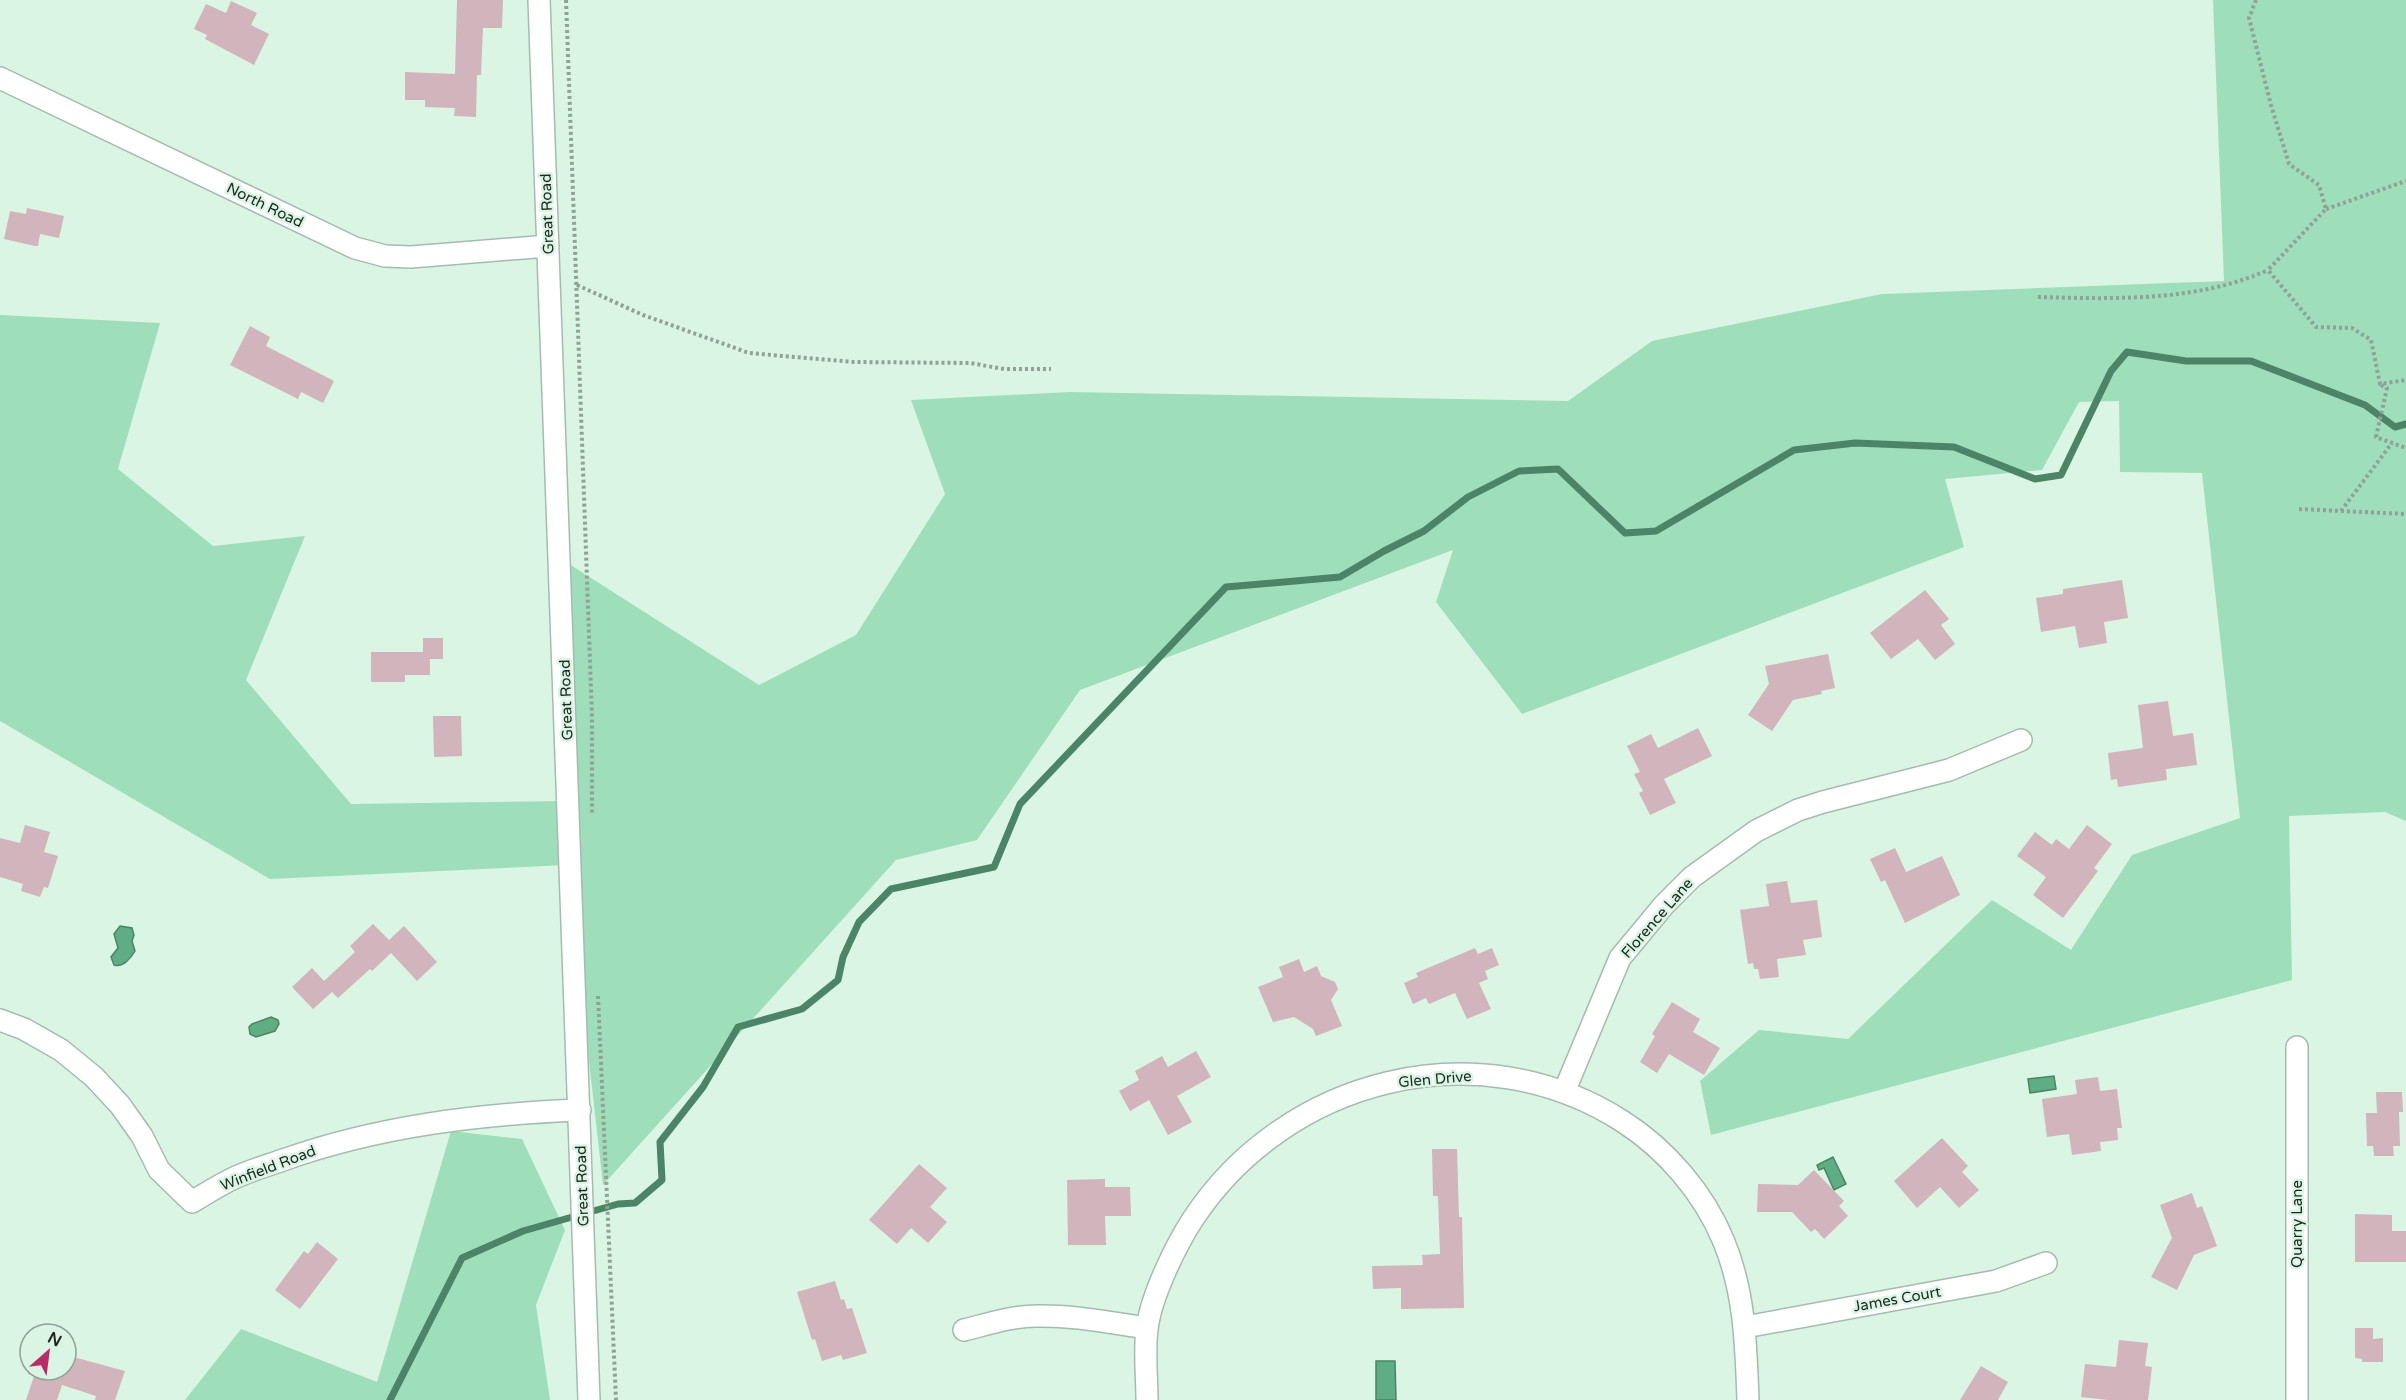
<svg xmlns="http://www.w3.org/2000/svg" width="2406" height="1400" viewBox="0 0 2406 1400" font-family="'Varela Round',sans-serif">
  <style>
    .green { fill: #9fdebb }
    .water { fill: #5fad84; stroke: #4b8466; stroke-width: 1.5 }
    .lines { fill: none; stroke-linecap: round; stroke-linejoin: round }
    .stream { stroke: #4b8466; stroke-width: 7 }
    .building { fill: #d1b4bc }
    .minor-casing { stroke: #a4bcae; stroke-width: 24 }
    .path { stroke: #8fa296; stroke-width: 4; stroke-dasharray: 3 3; stroke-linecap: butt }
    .minor { stroke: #fff; stroke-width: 21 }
    .labels { text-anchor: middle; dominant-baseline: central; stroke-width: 5; stroke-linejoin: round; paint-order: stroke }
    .street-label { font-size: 15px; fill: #1d2621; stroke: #dbf5e5 }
  </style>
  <rect width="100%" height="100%" fill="#dbf5e5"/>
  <path class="green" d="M2213 0H2406V821L2385 812 2289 816 2292 980 1711 1135 1700 1081 1759 1030 1848 1039 1992 900 2071 950 2132 855 2240 818 2202 473 2120 472 2119 401 2079 402 2042 470 1945 479 1964 547 1522 714 1436 602 1453 550 1080 690 977 840 896 860 603 1185 567 865 270 879 0 721V315L160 323 118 469 213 546 305 536 246 680 351 804 564 801 555 555 759 685 856 635 945 494 911 400 1070 392 1568 401 1652 341 1882 294 2224 281Z
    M451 1131 522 1139 565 1230 536 1305 550 1400H185L241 1329 377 1382Z"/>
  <path class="water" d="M120 926 132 928 134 935 132 941 135 951C131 958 123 968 114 965L111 957 118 948 114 934Z
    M271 1017 278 1020 279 1024 275 1031 256 1037 250 1034 249 1027 252 1024Z
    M2054 1076 2056 1089 2030 1093 2028 1079Z
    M1833 1157 1846 1184 1834 1190 1824 1168 1819 1170 1817 1165Z
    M1376 1361H1395L1396 1400H1376Z"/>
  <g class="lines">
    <path class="stream" d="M390 1400 462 1258 523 1231 618 1204 635 1203 662 1180 660 1142 703 1087 738 1027 802 1009 838 980 843 957 859 922 891 889 994 867 1020 804 1226 587 1340 577 1384 551 1424 531 1468 497 1519 471 1558 469 1625 533 1656 531 1794 450 1855 443 1954 447 2035 479 2061 475 2111 371 2127 352 2186 361H2251L2365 405 2395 427 2406 424"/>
  </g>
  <path class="building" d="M457 0H503L502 28H483L481 75H477L476 117 454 116 455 108 425 107V100H405V72L455 74Z
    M231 1 257 13 251 25 269 34 254 65 205 39 207 35 194 29 206 4 226 13Z
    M27 208 64 216 59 238 40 234 38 246H35L4 239 10 211 26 214Z
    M250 326 270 337 266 346 334 381 323 403 301 392 298 399 230 365Z
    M2122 580 2128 618 2104 622 2107 643 2079 648 2075 626 2041 632 2036 598 2063 594V589Z
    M1925 590 1949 619 1941 625 1955 644 1935 660 1918 639 1891 659 1870 633Z
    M423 638H443V659H430V675H405V682H371V652H423Z
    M1828 654 1835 688 1821 691 1822 694 1793 700 1772 731 1748 715 1769 684 1765 666Z
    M2168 701 2173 736 2193 733 2197 765 2166 769 2167 780 2118 787 2117 779 2111 780 2108 753 2143 748 2138 705Z
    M433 716H461L462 756 434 757Z
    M1698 728 1712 756 1664 779 1676 803 1650 815 1639 793 1643 791 1634 774 1640 772 1627 746 1651 734 1658 748Z
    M25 825 50 832 44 852 58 856 48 888 44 887 40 897 21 891 23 884 0 877V838L20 843Z
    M2087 825 2112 844 2094 868 2098 871 2063 918 2033 895 2046 877 2017 856 2035 832 2052 845 2056 839 2069 849Z
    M1895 848 1906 872 1942 856 1960 895 1905 923 1885 880 1881 882 1870 859Z
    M1787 881 1791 903 1817 900 1822 937 1803 940 1806 955 1777 959 1779 977 1760 979 1758 969H1754L1753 963 1748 964 1740 910 1769 906 1766 884Z
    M373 924 389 940 404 926 437 962 417 981 391 953 372 971 370 969 338 998 332 992 313 1009 292 987 312 968 324 981 355 952 350 946Z
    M1475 948 1478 954 1492 948 1499 965 1485 971 1488 979 1479 983 1491 1009 1467 1019 1455 993 1429 1004 1426 998 1413 1004 1404 983 1418 977 1416 973Z
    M1299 959 1304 972 1317 966 1321 976 1335 982 1338 989 1331 1000 1342 1026 1316 1036 1313 1029 1294 1017 1273 1022 1258 987 1283 977 1279 967Z
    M1672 1002 1700 1019 1693 1032 1720 1048 1704 1075 1669 1054 1657 1073 1640 1062 1655 1036 1652 1034Z
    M1196 1051 1211 1077 1177 1096 1192 1122 1168 1135 1149 1100 1130 1111 1119 1091 1139 1080 1135 1071 1162 1056 1168 1067Z
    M2098 1077 2100 1091 2117 1089 2122 1128H2117L2118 1140 2100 1142 2101 1151 2072 1155 2069 1134 2047 1137 2042 1099 2077 1094 2075 1080Z
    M2376 1092H2402L2403 1112H2399L2400 1146H2393L2394 1156H2374L2373 1146H2367L2366 1113H2377Z
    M1942 1138 1968 1166 1962 1172 1979 1190 1959 1208 1940 1187 1917 1208 1894 1181Z
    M1432 1149H1457L1459 1217H1462L1464 1308 1401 1309V1288L1373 1289 1372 1266 1423 1265 1422 1255 1440 1254 1438 1196H1433Z
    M919 1164 947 1188 930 1207 947 1222 928 1243 911 1228 897 1244 869 1220Z
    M1814 1170 1844 1201 1839 1206 1848 1216 1824 1239 1815 1229 1811 1232 1792 1212H1757L1758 1184 1798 1185Z
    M1105 1179V1187H1130L1131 1216H1105L1106 1245H1068L1067 1180Z
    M2192 1193 2197 1208 2202 1206 2217 1246 2194 1255 2177 1290 2151 1277 2172 1238 2160 1205Z
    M2355 1214 2392 1215V1231H2406V1262H2355Z
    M317 1242 338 1259 300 1309 275 1290 304 1251 308 1254Z
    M835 1281 841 1300 844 1299 847 1309 852 1308 867 1353 843 1360 841 1355 822 1361 815 1339 812 1340 797 1292Z
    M2355 1328H2373V1339L2383 1338V1362H2362V1359L2355 1358Z
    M2119 1340 2148 1343 2145 1366 2152 1367 2148 1400H2108L2081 1397 2085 1364 2116 1367Z
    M66 1355 125 1371 115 1400H95L96 1396 62 1385 57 1400H26L34 1376 28 1374 29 1370H66Z
    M1981 1366 2008 1382 1998 1400H1960Z"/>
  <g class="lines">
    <g class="minor-casing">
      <path id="minor" d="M539 0 589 1400
        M0 78 355 248 385 256 411 257 548 246
        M0 1020 24 1029 61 1050 94 1077 120 1105 142 1136 159 1170 192 1202C205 1194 218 1186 232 1179 248 1171 266 1166 283 1160 379 1126 479 1114 580 1110
        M2297 1047V1400
        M1564 1092 1620 958 1664 905 1692 877 1756 831 1798 810 1823 802 1949 770 2021 740
        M1745 1327 1996 1281 2046 1263
        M964 1330C988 1324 1012 1316 1036 1316 1073 1315 1111 1323 1147 1328
        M1147 1400C1147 1377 1144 1352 1147 1330 1150 1298 1176 1245 1193 1219 1286 1078 1477 1029 1622 1121 1666 1149 1704 1193 1724 1242 1745 1293 1746 1346 1748 1400"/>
    </g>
    <path class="path" d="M566 0 592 717V815
      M2256 0 2249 18 2271 105 2289 164 2319 185 2326 209 2268 270 2316 327 2352 328 2371 340 2380 384 2406 380
      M2326 209 2406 181
      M577 285 643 315 749 353 853 362 970 363 1004 369H1051
      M2038 297C2115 299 2196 302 2268 270
      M2381 385 2387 388 2376 437 2406 448
      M2299 509 2406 514
      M2341 511 2392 443
      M598 996 616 1400"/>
    <use href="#minor" class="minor"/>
  </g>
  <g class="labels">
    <g class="street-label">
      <text transform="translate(265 205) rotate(26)">North Road</text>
      <text transform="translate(547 214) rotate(-92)">Great Road</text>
      <text transform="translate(566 700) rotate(-92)">Great Road</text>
      <text transform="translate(1657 918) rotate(-49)">Florence Lane</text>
      <text transform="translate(1435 1079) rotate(-5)">Glen Drive</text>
      <text transform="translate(268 1168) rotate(-21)">Winfield Road</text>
      <text transform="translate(582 1186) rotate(-92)">Great Road</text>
      <text transform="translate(2297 1224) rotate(-90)">Quarry Lane</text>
      <text transform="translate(1897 1299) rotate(-10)">James Court</text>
    </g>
  </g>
  <g transform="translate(48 1352) rotate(28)"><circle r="28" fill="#dbf5e5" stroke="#8fa297" stroke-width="1.5"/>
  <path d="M0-4.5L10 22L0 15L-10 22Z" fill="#b82d67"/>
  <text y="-9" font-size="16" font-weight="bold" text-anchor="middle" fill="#1d2621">N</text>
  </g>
</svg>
